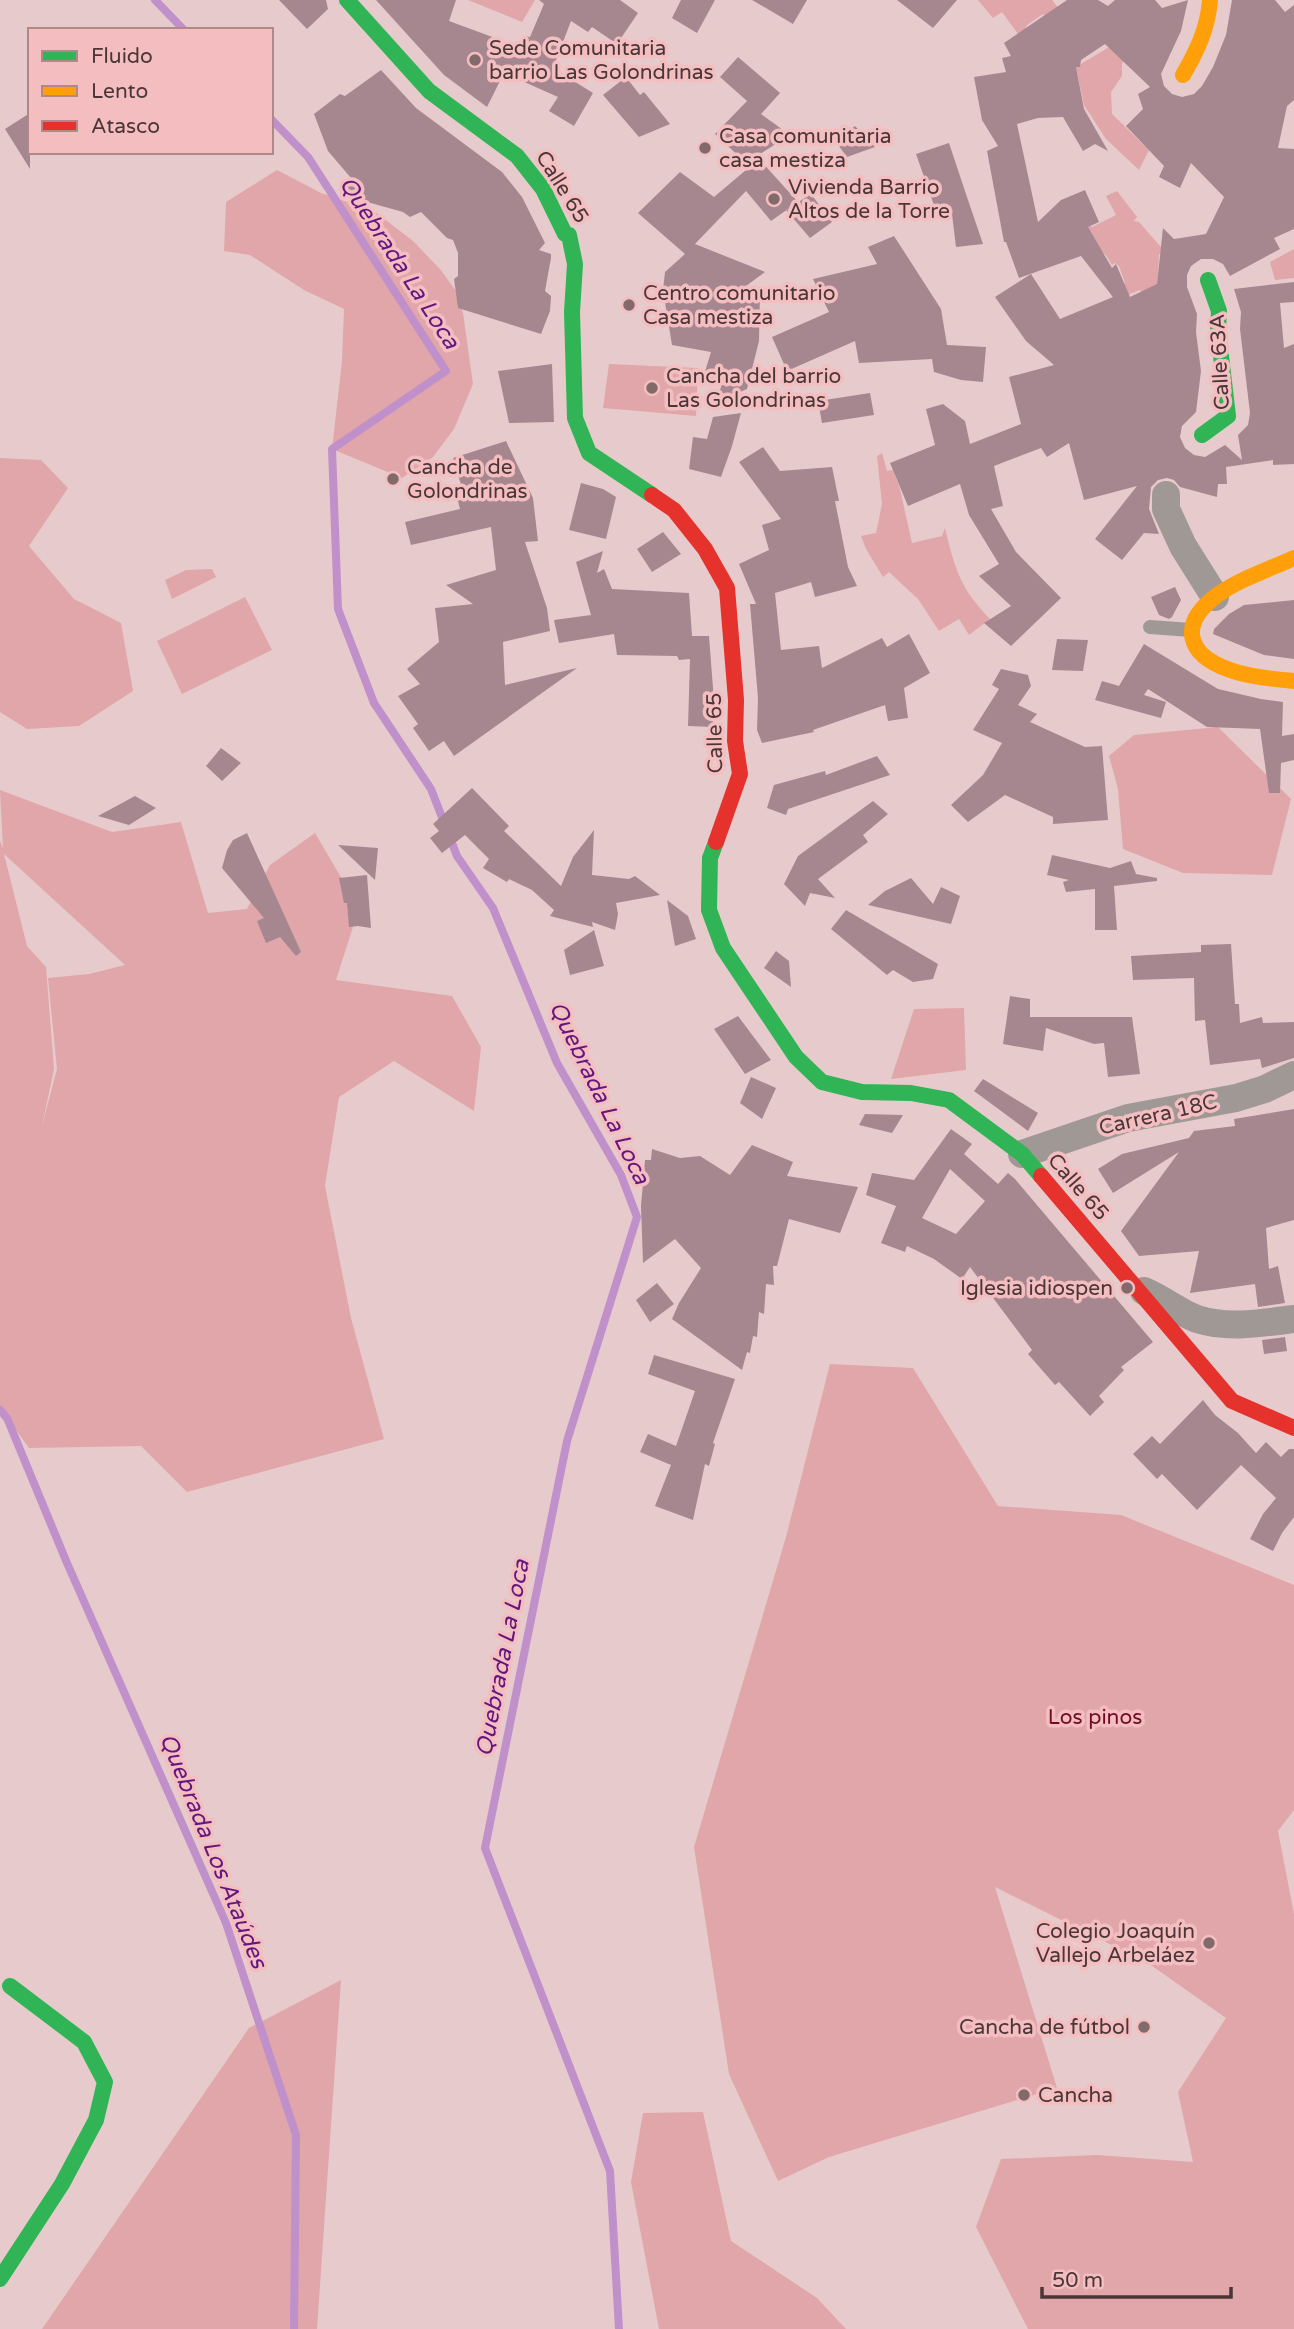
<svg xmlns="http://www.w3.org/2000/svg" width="1294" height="2329" viewBox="0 0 1294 2329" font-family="'Varela Round',sans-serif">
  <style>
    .green { fill: #e0a6aa; fill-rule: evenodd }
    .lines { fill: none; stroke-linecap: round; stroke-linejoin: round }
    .stream { stroke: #c090cb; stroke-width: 8 }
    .building { fill: #a68790; fill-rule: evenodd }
    .lane { stroke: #a09895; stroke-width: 14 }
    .street { stroke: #a09895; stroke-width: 28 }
    .fast { stroke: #30b455; stroke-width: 16 }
    .slow { stroke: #ff9f0a; stroke-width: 16 }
    .jam { stroke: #e5322d; stroke-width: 16 }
    .poi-dot { fill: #826a6b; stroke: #f4bec1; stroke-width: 2.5 }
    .labels { text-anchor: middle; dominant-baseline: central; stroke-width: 7; stroke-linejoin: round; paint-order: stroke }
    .poi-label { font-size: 21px; fill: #4b3637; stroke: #f4bec1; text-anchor: start }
    .street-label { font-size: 21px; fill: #4b3637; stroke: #f4bec1 }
    .park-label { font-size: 21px; fill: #700b25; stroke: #f4bec1 }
    .water-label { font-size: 23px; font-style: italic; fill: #62177e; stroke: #f4bec1 }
  </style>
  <rect width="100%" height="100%" fill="#e7cbcc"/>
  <path class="green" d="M468 0H535L522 22Z
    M978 0H1052L1063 14 1049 23 1043 14 1027 25 1021 38 1002 12 993 18Z
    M1109 47 1130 57 1122 63V76L1111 92 1112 114 1149 150 1139 170 1106 139 1084 105 1076 67Z
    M277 170 321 193 374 211 413 241 440 269 456 291 463 313 473 384 454 429 433 457 402 478 332 449 342 361 344 309 304 290 250 255 224 251 226 202Z
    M1117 191 1137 217 1134 221 1139 222 1167 254H1159L1156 316 1140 290 1114 300 1110 293 1125 283 1119 266 1115 263 1112 265 1106 255 1079 235 1087 224 1092 227 1116 215 1106 196Z
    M1294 249V278L1275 280 1270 262Z
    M609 364 698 368 696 416 603 408Z
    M882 453 887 471 893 470 900 489 912 543 942 536 945 528C955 569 960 588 990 619L969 635 959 619 939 631 918 599 889 572 883 577 866 549 861 536 876 533 882 504 877 456Z
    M0 458 41 460 68 488 29 546 74 599 121 623 133 691 79 726 27 729 0 712Z
    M212 569 216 577 172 599 165 580 186 570Z
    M245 597 272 650 182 694 157 641Z
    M1218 727 1291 799 1272 875 1183 873 1123 849 1118 789 1109 756 1134 735Z
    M0 790 112 832 181 822 208 913 247 909 270 865 315 833 359 908 336 980 452 996 481 1047 474 1111 394 1061 339 1097 325 1186 351 1318 384 1439 187 1492 141 1446 29 1448 0 1408V841L3 848ZM4 854 125 965 89 974 48 978 57 1069 42 1126 54 1069 46 967 27 946Z
    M964 1008 966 1070 891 1079 914 1009Z
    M830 1364 913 1368 998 1506 1121 1515 1294 1585V1810L1278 1831 1294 1914V2329H1028L976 2227 1001 2159 1097 2155 1193 2162 1178 2092 1226 2018 1148 1963 995 1887 1057 2088 829 2157 778 2181 729 2074 694 1847 786 1537Z
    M341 1980 317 2329H42L249 2028Z
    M703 2112 731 2241 817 2298 846 2329H659L631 2182 643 2113Z"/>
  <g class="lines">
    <path class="stream" d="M155 0 184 30
      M271 119 308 157 446 371 332 449 338 609 374 703 431 789 457 856 493 908 557 1063 621 1175 637 1217 567 1441 485 1848 610 2171 619 2329
      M0 1410 7 1418 67 1563 226 1923 296 2135 294 2329"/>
  </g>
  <path class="building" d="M279 0H326L328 9 307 29Z
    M376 0H456L449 21 522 48 525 36 530 37 544 4 539 0H620L638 13 617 44 592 27 588 32 571 21 553 68 593 93 574 126 549 111 558 97 504 73 487 107 444 75Z
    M681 0H715L697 33 672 18Z
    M752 0H807L793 24Z
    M897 0H957L933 28Z
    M1067 0H1098L1108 6 1115 0H1155L1162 8 1188 0 1181 31 1161 74 1164 86 1172 94 1182 97 1194 94 1202 86 1213 67 1226 35 1232 0H1275L1285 12 1294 5V100L1287 106 1278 148 1294 149V229L1274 238 1280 249 1230 276 1223 264 1213 259H1201L1191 266 1187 275V287L1197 314 1196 332 1201 371 1196 412 1182 426 1180 437 1185 448 1194 455 1205 457 1225 445 1242 460 1238 435 1248 425 1250 413 1240 329 1241 312 1234 289 1294 282V302L1280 303 1284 348 1294 344V464L1273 465V460L1226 467 1227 484H1218L1217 497 1180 487 1174 480 1167 478 1158 480 1151 487 1149 509 1159 534 1144 533 1122 560 1095 539 1137 486 1084 500 1069 443 1047 457 1041 448 994 466 1003 506 991 509 1016 552 1061 598 1011 646 984 623 1011 606 979 576 999 564 969 515 960 484 908 506 890 463 935 445 926 409 943 404 965 421 970 444 1021 424 1009 377 1054 365 1026 341 995 297 1031 274 1060 319 1113 297 1081 256 1019 278 1006 242H1004L987 151 998 146 982 120 974 77 1006 72 1002 58 1011 56 1004 43ZM1105 44 1150 87 1138 94 1143 109 1126 126 1164 166 1159 177 1180 188 1191 163 1224 197 1206 234 1174 239 1163 228 1157 284 1130 297 1116 264 1112 268 1088 227 1099 222 1085 190 1061 200 1038 222 1017 124 1038 118 1063 117 1083 151 1095 144 1108 151 1084 109 1076 67H1080L1081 60Z
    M738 57 780 93 761 114 790 135 746 163 715 134 747 101 720 77Z
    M381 70 416 108 502 172 522 197 545 243 539 250 551 254V258L545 291 551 296 550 311 541 334 458 308 454 279 458 276V253L453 240 447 238 421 212 410 217 403 212 360 200 344 187 351 178 328 151 314 114 340 94 345 96Z
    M626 77 640 95 644 92 670 124 639 137 603 95Z
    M30 113V169L5 129Z
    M855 126 875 147 847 157 835 141Z
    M949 143 968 200 983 244 956 247 951 206 936 211 916 154Z
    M759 159 798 202 771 221 746 191 693 246 695 244 765 272 727 300 731 302 760 292 759 341 747 389 717 402 722 383 703 378 711 352 672 345 663 290 665 272 685 254 638 213 680 172 714 197Z
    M811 194 832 222 810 238 786 210Z
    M894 236 941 309 947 345 986 347 983 382 961 380 934 372 932 359 859 363 855 341 787 371 772 337 829 312 813 279 877 264 868 247Z
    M552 364 554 422 509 423 498 371Z
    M870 393 874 415 822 423 818 401Z
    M741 413 732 446 721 477 689 469 693 437 707 439 713 417Z
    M506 441 533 498 538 541 525 542 547 608 550 631 503 642 505 685 577 668 454 756 444 741 429 751 413 728 418 724 398 696 420 684 407 669 439 642 435 608 473 604 446 585 496 570 491 527 411 545 405 522 460 509 455 490 462 488 453 458Z
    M763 447 780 471 832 467 839 501H835L848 567 857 586 815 597 811 582 775 593 781 650 819 646 822 668 882 638 887 647 909 634 930 673 904 688 908 718 888 721 885 705 813 730 814 732 762 743 757 730 758 698 750 604H756L739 564 769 550 762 525 781 519 739 462Z
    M581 483 603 489 616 497 606 539 569 530Z
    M663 532 681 554 652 572 637 549Z
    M603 551 597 573 604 569 612 589 689 593 692 636H709L714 701 713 727 688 726 690 659 679 660 677 656 617 655 614 634 559 643 554 620 591 615 576 562Z
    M1175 587 1181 600 1172 617 1169 619 1159 615 1151 597Z
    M1294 600V659L1264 655 1213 634 1214 629 1229 614 1244 605Z
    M1057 639 1088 640 1083 671 1052 670Z
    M1144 644 1218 689 1261 699 1283 702 1282 736 1294 734V760L1281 763 1280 793H1269L1260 729 1207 727 1148 689 1144 695 1166 702 1161 718 1095 700 1102 681 1119 686Z
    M1001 669 1028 675 1031 686 1018 705 1037 714 1030 722 1085 747 1102 746 1108 820 1053 824V817L1005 795 968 822 951 805 983 775 1002 743 973 730 999 689 992 685Z
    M221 748 241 763 222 781 206 766Z
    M877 756 890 775 788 809 786 815 767 808 774 785 825 771 826 775Z
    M472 788 509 826 504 831 561 886 573 857 594 830 592 875 629 879 635 876 660 895 616 903 618 914 615 930 592 922 593 927 550 916 554 910 532 890 509 879 507 882 483 868 489 859 465 835 442 853 430 838 439 831 433 824Z
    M135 796 156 808 129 825 98 816Z
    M873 801 888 814 863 835 868 842 818 879 835 898 810 893 805 906 784 884 798 856Z
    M247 833 301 952 296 956 280 937 266 943 257 921 264 918 222 868 227 850 233 840Z
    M338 845 378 848 375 880Z
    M1052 855 1110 868 1131 861 1136 874 1157 878V881L1114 886 1117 930H1095V889L1066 892 1063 882 1069 880 1047 875Z
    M367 875 371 928 358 926 349 927 347 903H344L339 878Z
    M911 878 933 904 941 887 960 896 951 924 868 905 885 891Z
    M667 900 688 916 696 939 675 946Z
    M846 910 938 964 933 979 913 982 893 970 887 975 831 929Z
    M594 930 604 966 570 975 564 950Z
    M1231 944 1235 1004H1239L1240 1023 1262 1017 1263 1023 1294 1022V1058L1262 1068 1260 1059 1210 1065 1205 1020 1195 1021 1194 978 1133 980 1131 956 1201 952V945Z
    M776 951 789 961 791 987 764 968Z
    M1010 996 1030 999V1017H1132L1140 1074 1108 1077 1104 1043 1094 1044 1046 1028 1043 1051 1003 1044Z
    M738 1016 771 1060 745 1074 714 1029Z
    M751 1077 776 1088 762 1119 740 1103Z
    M983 1079 1038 1113 1028 1131 974 1091Z
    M1294 1109V1220L1266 1228 1269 1269 1278 1266 1285 1303 1258 1307 1255 1284 1190 1293 1199 1251 1139 1256 1121 1231 1179 1152 1113 1193 1098 1169 1122 1154 1189 1138 1194 1131 1235 1126 1234 1119Z
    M865 1114 903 1115 892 1133 859 1125Z
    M951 1129 972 1144 964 1154 998 1184 1008 1173 1015 1179 1153 1342 1121 1367 1124 1370 1099 1396 1104 1402 1090 1416 1059 1382 1055 1385 1028 1354 1032 1350 970 1267 962 1279 934 1259 907 1246 905 1252 881 1243 896 1206 866 1195 872 1173 914 1180ZM950 1169 985 1201 956 1234 922 1218Z
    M752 1145 793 1162 787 1176 858 1187 840 1233 789 1219 777 1266H773L774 1285 766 1284 764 1314 759 1312 757 1337 753 1336 750 1353 747 1352 742 1370 672 1319 679 1303 701 1268 675 1239 643 1263 641 1206 645 1160H651L652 1149 680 1158 700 1156 730 1175Z
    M657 1283 674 1304 650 1322 636 1300Z
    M1285 1337 1287 1351 1264 1354 1262 1340Z
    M654 1355 735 1379 713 1443 715 1444 709 1466 705 1464 693 1520 655 1506 671 1465 640 1452 648 1434 676 1446 695 1391 648 1374Z
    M1203 1400 1215 1415 1238 1433 1256 1453 1266 1442 1281 1457 1289 1449H1294V1517L1282 1533 1273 1551 1250 1539 1263 1514 1276 1498 1241 1465 1197 1510 1162 1474 1157 1479 1133 1454 1152 1436 1160 1444Z"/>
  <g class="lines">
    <path class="lane" d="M1150 627 1191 630"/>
    <path class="street" d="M1166 495V509L1183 546 1215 597
      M1022 1154 1128 1118 1236 1098 1265 1089 1294 1075
      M1144 1291C1161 1298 1182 1314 1197 1319 1228 1329 1262 1323 1294 1319"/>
    <path class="fast" d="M347 0 429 91 517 156 543 189 565 234 569 235 575 264 572 312 575 418 589 453 652 495
      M1202 435 1228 416 1218 330 1219 311 1208 280
      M716 842 710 858 709 910 723 948 796 1057 822 1082 862 1092 911 1093 949 1100 1022 1154 1041 1176
      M0 2279 62 2184 96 2120 105 2082 84 2042 10 1986"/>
    <path class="slow" d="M1183 75C1197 51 1208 28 1210 0
      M1294 558C1268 570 1239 579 1216 596 1178 625 1187 655 1230 670 1250 677 1273 679 1294 681"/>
    <path class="jam" d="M652 495 674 510 705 549 727 588 736 700 735 741 740 774 716 842
      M1041 1176 1232 1401 1294 1428"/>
  </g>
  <g class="poi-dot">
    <circle cx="475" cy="60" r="7"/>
    <circle cx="705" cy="148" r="7"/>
    <circle cx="774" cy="199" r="7"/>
    <circle cx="629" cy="305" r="7"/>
    <circle cx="652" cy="388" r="7"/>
    <circle cx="393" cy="479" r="7"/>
    <circle cx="1127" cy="1288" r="7"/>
    <circle cx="1209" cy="1943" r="7"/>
    <circle cx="1144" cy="2027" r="7"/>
    <circle cx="1024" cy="2095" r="7"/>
  </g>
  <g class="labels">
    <g class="poi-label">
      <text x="489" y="48">Sede Comunitaria<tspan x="489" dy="24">barrio Las Golondrinas</tspan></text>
      <text x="719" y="136">Casa comunitaria<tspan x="719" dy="24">casa mestiza</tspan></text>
      <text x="788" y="187">Vivienda Barrio<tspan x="788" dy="24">Altos de la Torre</tspan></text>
      <text x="643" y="293">Centro comunitario<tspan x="643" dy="24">Casa mestiza</tspan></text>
      <text x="666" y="376">Cancha del barrio<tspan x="666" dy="24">Las Golondrinas</tspan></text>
      <text x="407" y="467">Cancha de<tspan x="407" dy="24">Golondrinas</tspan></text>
      <text x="1113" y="1288" text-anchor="end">Iglesia idiospen</text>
      <text x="1195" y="1931" text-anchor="end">Colegio Joaquín<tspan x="1195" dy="24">Vallejo Arbeláez</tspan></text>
      <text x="1130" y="2027" text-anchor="end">Cancha de fútbol</text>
      <text x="1038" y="2095">Cancha</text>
    </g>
    <g class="street-label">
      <text transform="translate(562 187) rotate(58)">Calle 65</text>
      <text transform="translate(1220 362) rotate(-93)">Calle 63A</text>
      <text transform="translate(715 733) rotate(-91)">Calle 65</text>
      <text transform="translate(1158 1115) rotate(-13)">Carrera 18C</text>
      <text transform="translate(1078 1187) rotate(49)">Calle 65</text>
    </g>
    <g class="park-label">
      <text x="1095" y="1717">Los pinos</text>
    </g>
    <g class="water-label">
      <text transform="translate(399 263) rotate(57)">Quebrada La Loca</text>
      <text transform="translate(599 1093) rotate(64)">Quebrada La Loca</text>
      <text transform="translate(503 1658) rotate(-79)">Quebrada La Loca</text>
      <text transform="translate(213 1851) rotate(68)">Quebrada Los Ataúdes</text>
    </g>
  </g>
  <rect x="28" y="28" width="245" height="126" fill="#f4bec1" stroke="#b0888a" stroke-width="2"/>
  <rect x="42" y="51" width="35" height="10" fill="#30b455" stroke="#b0888a" stroke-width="2"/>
  <text x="91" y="63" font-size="21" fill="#4b3637">Fluido</text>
  <rect x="42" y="86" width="35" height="10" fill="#ff9f0a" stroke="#b0888a" stroke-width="2"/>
  <text x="91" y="98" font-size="21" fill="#4b3637">Lento</text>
  <rect x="42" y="121" width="35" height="10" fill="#e5322d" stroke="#b0888a" stroke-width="2"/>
  <text x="91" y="133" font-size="21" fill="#4b3637">Atasco</text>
  <path d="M1042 2287v10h189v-10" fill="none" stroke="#4b3637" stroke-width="3.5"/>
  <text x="1052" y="2287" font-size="21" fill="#4b3637" stroke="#f4bec1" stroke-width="5" paint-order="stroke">50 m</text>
</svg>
